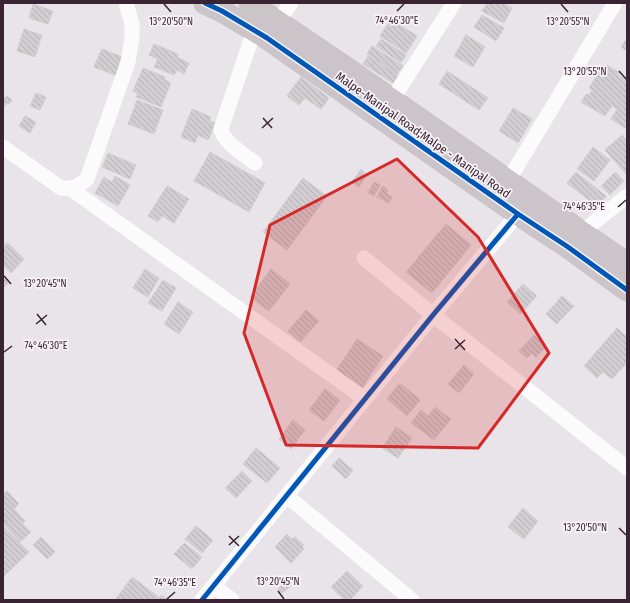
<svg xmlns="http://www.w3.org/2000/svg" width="630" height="603" viewBox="0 0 630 603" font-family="'Fira Sans Condensed',sans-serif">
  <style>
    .building { fill: url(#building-back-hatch); stroke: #d2cdd1 }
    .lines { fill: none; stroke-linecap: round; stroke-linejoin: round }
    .trunk-casing { stroke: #c8c1c6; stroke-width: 23 }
    .minor { stroke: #fcfbfc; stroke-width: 15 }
    .trunk { stroke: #cbc4c9; stroke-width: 22 }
    .cycleway-casing { stroke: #f8f3f7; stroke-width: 8 }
    .cycleway { stroke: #0057b8; stroke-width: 5 }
    .marked { fill: #d62828; fill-opacity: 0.2; stroke: #d62828; stroke-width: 3; stroke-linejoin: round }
    .ticks { fill: none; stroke: #3a2433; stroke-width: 1.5 }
    .labels { text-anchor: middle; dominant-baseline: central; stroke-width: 3.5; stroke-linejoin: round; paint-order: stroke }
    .street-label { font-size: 12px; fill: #3a2433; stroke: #f8f3f7 }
    .ticks-label { font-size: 10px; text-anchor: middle; fill: #3a2433; stroke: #f8f3f7; stroke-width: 3.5; stroke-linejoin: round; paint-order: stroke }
  </style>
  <defs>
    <pattern id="building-back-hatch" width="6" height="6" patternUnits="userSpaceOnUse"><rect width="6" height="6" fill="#d2cdd1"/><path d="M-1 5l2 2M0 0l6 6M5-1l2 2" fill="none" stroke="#b5b0b4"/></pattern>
  </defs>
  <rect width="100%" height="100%" fill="#e9e4e9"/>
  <path class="building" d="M487 3H502L512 8 504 23 482 11Z
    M33 4 53 11 48 24 29 18Z
    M482 15 504 28 496 41 474 27Z
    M391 19 417 36 406 53 380 36Z
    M24 29 42 35 35 57 17 51Z
    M466 35 485 47 473 67 454 56Z
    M627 38V51L621 47Z
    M381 39 406 55 401 63 376 46Z
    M154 44 178 54 177 57 189 63 184 74 177 70 174 75 154 67 158 59 149 55Z
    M372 46 403 66 397 74 367 54Z
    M102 49 125 58 118 76 94 67Z
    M368 56 398 75 393 83 363 64Z
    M603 65 607 67V65L620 73 618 75 627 80V124L625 128 611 119 617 109 612 106 605 116 581 102 586 94 589 95 592 90 589 88Z
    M143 68 165 77 164 79 171 83 161 107 136 97 138 94 133 91Z
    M447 71 488 98 479 110 439 84Z
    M301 77 329 98 321 109 305 98 299 105 287 96Z
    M36 93 46 97 40 110 30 106Z
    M3 96 6 98 7 96 12 100 9 104 7 103 3 108Z
    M137 100 163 110 154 134 128 124Z
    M513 108 532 119 518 143 499 131Z
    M192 109 211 117 209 121 215 123 208 140 198 135 195 143 181 137Z
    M25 116 36 122 30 133 19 126Z
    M622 135 627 141V175L605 150Z
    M593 147 610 160 594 181 577 169Z
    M210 152 265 183 249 212 194 181Z
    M108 153 136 165 130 179 102 167Z
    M361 169 367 175 359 187 352 182Z
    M576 172 606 196 598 207 567 183Z
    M615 172 624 181 610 195 601 186Z
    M115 176 130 185 118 206 95 193 104 177 112 182Z
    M303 178 327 196 287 250 263 232Z
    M374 182 380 185 374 196 368 193Z
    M167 186 189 199 174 223 162 216 158 222 148 216Z
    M383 186 388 190 386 193 392 197 389 203 377 197Z
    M446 224 471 245 432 293 406 272Z
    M8 243 24 259 11 273 3 265V247Z
    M145 269 159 278 148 297 133 288Z
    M271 269 290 284 269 311 250 297Z
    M3 278 8 283 3 288Z
    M163 280 176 288 162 311 148 303Z
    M523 284 537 296 520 314 507 302Z
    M562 296 574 306 557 324 546 314Z
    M178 302 193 312 179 334 164 324Z
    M306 310 319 321 300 342 288 331Z
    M617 328 627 337V363L612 379 603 372 597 378 584 366Z
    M534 335 546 347 536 357 532 353 527 358 519 351Z
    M357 339 383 356 362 388 336 371Z
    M464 365 474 374 459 393 448 384Z
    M400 383 420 400 407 416 387 399Z
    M325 389 340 400 324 421 309 410Z
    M435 407 451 419 434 440 411 423 421 410 428 416Z
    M293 420 305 430 291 449 279 439Z
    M396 427 412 438 398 458 382 448Z
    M256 448 280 468 267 483 243 464Z
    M339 458 353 470 346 479 332 466Z
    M242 471 252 481 236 498 225 488Z
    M7 491 19 504 14 509 25 521 22 523 31 532 20 542 3 523V495Z
    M523 508 538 521 524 539 508 527Z
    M3 526 29 552 3 577Z
    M196 526 213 540 202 553 185 539Z
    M287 534 292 539 295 537 304 545 302 547 304 549 291 563 275 547Z
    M41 537 55 552 47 559 33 545Z
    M184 543 202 557 192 569 174 554Z
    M347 571 363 586 350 600H344L331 587Z
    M132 577 160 598 162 595 168 600H115Z
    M287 581 291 586 282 593 278 589Z"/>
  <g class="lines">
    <g class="trunk-casing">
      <path id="trunk" d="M205 3 222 11 267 38 518 214 568 247 627 290
        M250 3 349 70 627 264"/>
    </g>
    <path class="minor" d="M278 21 291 3
      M254 31 221 129C222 141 246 156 255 163
      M392 100 454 3
      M3 147 61 188C74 189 77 187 87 179L128 62 132 38V24L126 3
      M508 181 615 3
      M71 189 365 399
      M582 232 627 196
      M364 258 433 315 627 468
      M287 496 412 600
      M214 586 232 600
      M202 600 433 315 518 214"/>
    <use href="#trunk" class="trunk"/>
    <g class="cycleway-casing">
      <path id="cycleway" d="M205 3 222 11 267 38 518 214 568 247 627 290
        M202 600 433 315 518 214"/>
    </g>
    <use href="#cycleway" class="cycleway"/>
  </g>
  <path class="marked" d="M397 159 478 237 549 353 478 448 286 445 244 333 270 225Z"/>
  <path class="ticks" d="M164 4 171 12M561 4 568 12M397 11 404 4M619 71 626 79M263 118 272 128M262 128 273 118M618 207 626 200M4 276 11 284M37 314 46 325M36 324 47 315M455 339 465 350M455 349 465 340M4 352 12 346M619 528 626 535M229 536 239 546M229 545 239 536M278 591 284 599M167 599 175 592"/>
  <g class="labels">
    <g class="street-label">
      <text transform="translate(423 135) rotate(35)">Malpe-Manipal Road;Malpe - Manipal Road</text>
    </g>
  </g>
  <g class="ticks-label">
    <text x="397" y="24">74°46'30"E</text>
    <text x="568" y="25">13°20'55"N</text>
    <text x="171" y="25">13°20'50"N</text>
    <text x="585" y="75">13°20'55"N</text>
    <text x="584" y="210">74°46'35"E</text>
    <text x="45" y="287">13°20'45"N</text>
    <text x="46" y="349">74°46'30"E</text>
    <text x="585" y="531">13°20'50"N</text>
    <text x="278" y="585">13°20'45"N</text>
    <text x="175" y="586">74°46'35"E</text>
  </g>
  <rect width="630" height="603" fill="none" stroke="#3a2433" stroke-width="8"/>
</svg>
